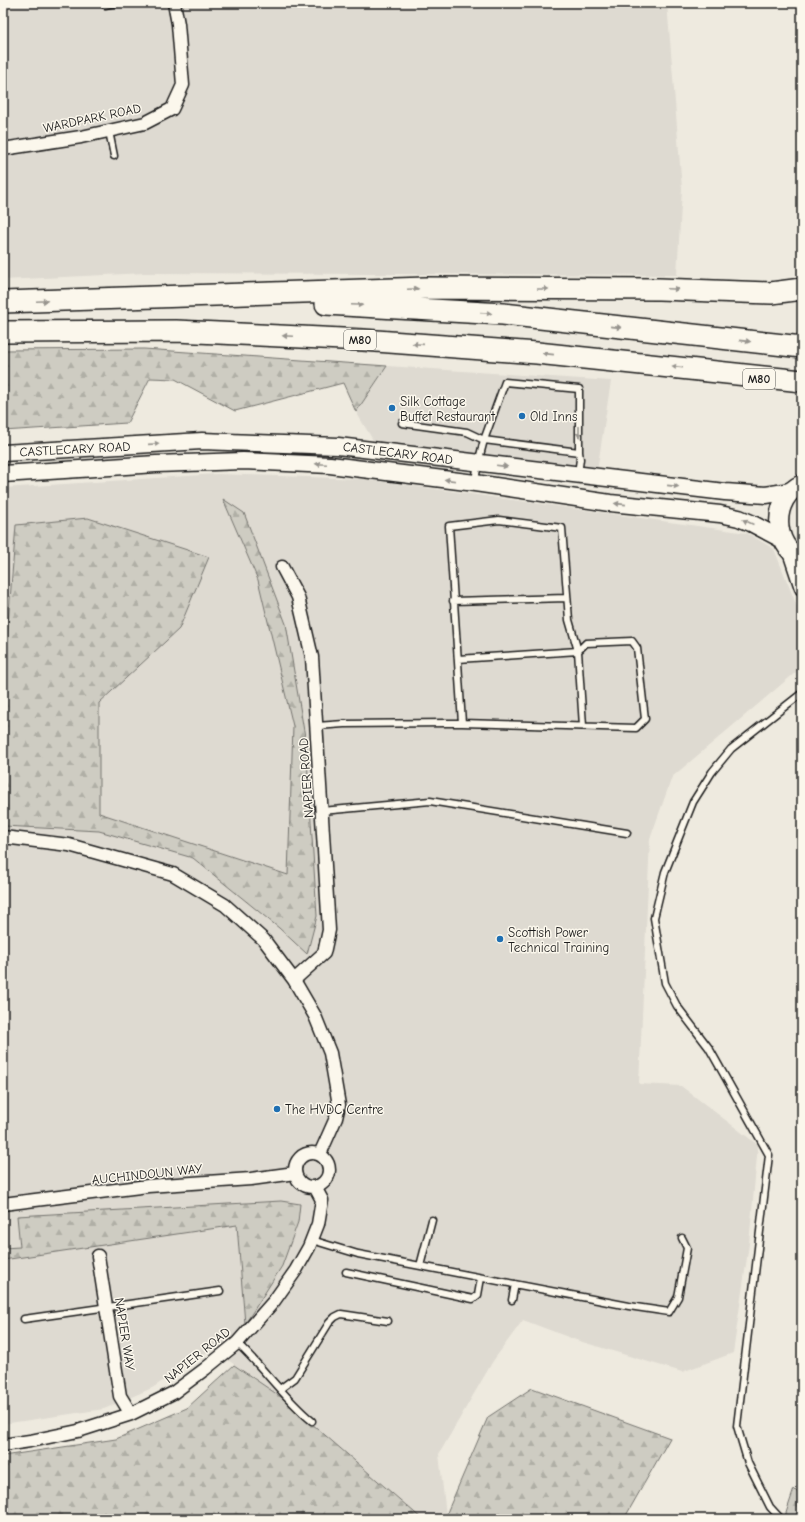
<svg xmlns="http://www.w3.org/2000/svg" width="805" height="1522" viewBox="0 0 805 1522" font-family="'Comic Neue',sans-serif">
  <style>
    .built { fill: #dedad1 }
    .forest { fill: url(#forest-firs); stroke: #75746f }
    .lines { fill: none; stroke-linecap: round; stroke-linejoin: round }
    .service-casing { stroke: #1c1c1c; stroke-width: 9 }
    .minor-casing { stroke: #1c1c1c; stroke-width: 15 }
    .tertiary-casing { stroke: #1c1c1c; stroke-width: 17 }
    .secondary-casing { stroke: #1c1c1c; stroke-width: 19 }
    .primary-casing { stroke: #1c1c1c; stroke-width: 21 }
    .motorway-casing { stroke: #1c1c1c; stroke-width: 24 }
    .service { stroke: #fbf7ec; stroke-width: 6 }
    .minor { stroke: #fbf7ec; stroke-width: 12 }
    .tertiary { stroke: #fbf7ec; stroke-width: 14 }
    .secondary { stroke: #fbf7ec; stroke-width: 16 }
    .primary { stroke: #fbf7ec; stroke-width: 18 }
    .motorway { stroke: #fbf7ec; stroke-width: 21 }
    .oneway { fill: #97948e }
    .poi-dot { fill: #1f6fb2; stroke: #fbf7ec; stroke-width: 1.5 }
    .labels { text-anchor: middle; dominant-baseline: central; stroke-width: 3; stroke-linejoin: round; paint-order: stroke }
    .shield { fill: #fbf7ec; stroke: #5f5e5a; stroke-width: 1 }
    .shield-label { font-size: 12px; font-weight: bold; fill: #1c1c1c }
    .street-label { font-size: 13px; fill: #1c1c1c; stroke: #fbf7ec }
    .poi-label { font-size: 13px; fill: #1c1c1c; stroke: #fbf7ec; text-anchor: start }
  </style>
  <defs>
    <pattern id="forest-firs" width="22" height="20" patternUnits="userSpaceOnUse"><rect width="22" height="20" fill="#ceccc2"/><path d="M5 1l3.5 6h-7zM16 11l3.5 6h-7z" fill="#b0afa6"/></pattern>
  </defs>
  <rect width="100%" height="100%" fill="#eeeadf"/>
  <filter id="ink" filterUnits="userSpaceOnUse"><feTurbulence type="fractalNoise" baseFrequency=".025" numOctaves="2"/><feDisplacementMap in="SourceGraphic" scale="8" xChannelSelector="R" yChannelSelector="G"/><feConvolveMatrix kernelMatrix="1 2 1 2 8 2 1 2 1" color-interpolation-filters="sRGB"/></filter>
  <g filter="url(#ink)">
    <path class="built" d="M3 3H667L682 189 677 275 145 273 3 280Z
      M387 366 611 381 597 471 376 445 356 412Z
      M217 474 365 479 747 533 774 549 802 619V667L672 777 650 839 639 1084 681 1086 758 1145 749 1244 733 1353 682 1372 576 1340 523 1320 493 1361 439 1454 446 1515 440 1519H422L281 1397 212 1349 152 1388 104 1409 3 1424V488Z"/>
    <path class="forest" d="M144 349 387 366 356 412 343 383 235 411 175 379 150 378 127 423 3 431V350Z
      M223 499 244 513 286 624 306 743 317 916 307 954 279 928 193 858 99 831 3 826V687L16 525 88 518 209 557 179 629 99 703V813L288 875 293 726 258 580Z
      M281 1201 300 1204 298 1222 282 1266 245 1324 237 1225 3 1260V1248L20 1247 17 1216Z
      M234 1365 281 1397 422 1519H3V1456L116 1439 187 1408Z
      M532 1388 670 1438 624 1519H440L446 1515 488 1417Z
      M794 1489 802 1497V1519H784Z"/>
    <g class="lines">
      <g class="service-casing">
        <path id="service" d="M105 5 115 3
          M109 131 114 156
          M402 423 467 432 484 440 505 382 579 389V452
          M475 481 478 463 484 440 579 452 580 459 578 474
          M453 601 567 598
          M458 659 578 651 569 620 562 528 499 520 449 526 462 723
          M317 726 344 724 448 723H462L636 728 645 719 637 648 632 641 586 643 578 651 583 726
          M322 811 430 801 627 833
          M312 1240 358 1254 629 1306 669 1312 678 1297 687 1248 682 1238
          M420 1266 432 1220
          M346 1272 473 1299 478 1295 481 1278
          M512 1300 515 1284
          M24 1319 220 1291
          M237 1343C263 1367 284 1398 312 1421
          M280 1389 295 1378 329 1323 335 1317 341 1314 388 1321
          M781 1519 770 1507 748 1463 737 1426 769 1155 709 1048 677 1006 665 983 654 918 665 872 693 802 712 772 731 749 802 693"/>
      </g>
      <g class="minor-casing">
        <path id="minor" d="M3 149 81 137 145 123 172 109 183 85 178 24 174 3
          M282 567 298 597 312 657 329 930 324 953 294 980
          M3 837 69 845 173 874 225 905 264 940 294 980 315 1016 330 1053 339 1105 336 1118 320 1154
          M295 1170a17 17 0 1 1 34 0a17 17 0 1 1-34 0Z
          M3 1204 148 1186 251 1179 295 1173
          M98 1256 120 1396 131 1414
          M3 1445 30 1441 78 1431 131 1414 173 1393 205 1369 237 1343 274 1301 296 1270 309 1247 318 1224 322 1200 315 1187"/>
      </g>
      <g class="tertiary-casing">
        <path id="tertiary" d="M790 552 802 588"/>
      </g>
      <g class="secondary-casing">
        <path id="secondary" d="M3 453 202 441 338 446 725 492 766 495 791 491
          M3 474 156 464 243 461 330 465 475 483 610 503 720 514 739 518 751 523 783 540"/>
      </g>
      <g class="primary-casing">
        <path id="primary" d="M802 484C771 498 772 545 802 560"/>
      </g>
      <g class="motorway-casing">
        <path id="motorway" d="M3 302 426 288 659 289 771 293 802 289
          M326 304 503 314 802 347
          M3 332 176 331 363 340 537 353 802 381"/>
      </g>
      <use href="#service" class="service"/>
      <use href="#minor" class="minor"/>
      <use href="#tertiary" class="tertiary"/>
      <use href="#secondary" class="secondary"/>
      <use href="#primary" class="primary"/>
      <use href="#motorway" class="motorway"/>
    </g>
    <defs><path id="oneway-solid" d="M-6-.8H1V-3.2L6.5 0L1 3.2V.8H-6Z"/></defs>
    <g class="oneway">
      <use href="#oneway-solid" transform="translate(413 289) rotate(-2)"/>
      <use href="#oneway-solid" transform="translate(543 289)"/>
      <use href="#oneway-solid" transform="translate(673 289) rotate(2)"/>
      <use href="#oneway-solid" transform="translate(42 301) rotate(-2)"/>
      <use href="#oneway-solid" transform="translate(357 305) rotate(2)"/>
      <use href="#oneway-solid" transform="translate(486 313) rotate(4)"/>
      <use href="#oneway-solid" transform="translate(616 327) rotate(6)"/>
      <use href="#oneway-solid" transform="translate(288 336) rotate(-177)"/>
      <use href="#oneway-solid" transform="translate(745 341) rotate(6)"/>
      <use href="#oneway-solid" transform="translate(418 344) rotate(-176)"/>
      <use href="#oneway-solid" transform="translate(548 354) rotate(-174)"/>
      <use href="#oneway-solid" transform="translate(677 367) rotate(-174)"/>
      <use href="#oneway-solid" transform="translate(579 432) rotate(90)"/>
      <use href="#oneway-solid" transform="translate(154 444) rotate(-4)"/>
      <use href="#oneway-solid" transform="translate(321 464) rotate(-177)"/>
      <use href="#oneway-solid" transform="translate(502 466) rotate(7)"/>
      <use href="#oneway-solid" transform="translate(450 480) rotate(-173)"/>
      <use href="#oneway-solid" transform="translate(673 486) rotate(6)"/>
      <use href="#oneway-solid" transform="translate(620 504) rotate(-174)"/>
      <use href="#oneway-solid" transform="translate(748 522) rotate(-156)"/>
    </g>
  </g>
  <g class="poi-dot">
    <circle cx="392" cy="408" r="4"/>
    <circle cx="522" cy="416" r="4"/>
    <circle cx="500" cy="939" r="4"/>
    <circle cx="277" cy="1109" r="4"/>
  </g>
  <g class="labels">
    <g class="shield">
      <rect x="344" y="330" width="32" height="20" rx="3"/>
      <rect x="743" y="369" width="32" height="20" rx="3"/>
    </g>
    <g class="shield-label">
      <text x="360" y="340">M80</text>
      <text x="759" y="379">M80</text>
    </g>
    <g class="street-label">
      <text transform="translate(92 118) rotate(-12)">WARDPARK ROAD</text>
      <text transform="translate(75 449) rotate(-3)">CASTLECARY ROAD</text>
      <text transform="translate(398 453) rotate(7)">CASTLECARY ROAD</text>
      <text transform="translate(306 778) rotate(-94)">NAPIER ROAD</text>
      <text transform="translate(147 1174) rotate(-6)">AUCHINDOUN WAY</text>
      <text transform="translate(125 1334) rotate(81)">NAPIER WAY</text>
      <text transform="translate(197 1355) rotate(-39)">NAPIER ROAD</text>
    </g>
    <g class="poi-label">
      <text x="400" y="401">Silk Cottage<tspan x="400" dy="15">Buffet Restaurant</tspan></text>
      <text x="530" y="416">Old Inns</text>
      <text x="508" y="932">Scottish Power<tspan x="508" dy="15">Technical Training</tspan></text>
      <text x="285" y="1109">The HVDC Centre</text>
    </g>
  </g>
  <rect width="805" height="1522" fill="none" stroke="#fbf7ec" stroke-width="16"/>
  <rect x="8" y="8" width="789" height="1506" fill="none" stroke="#1c1c1c" stroke-width="1.5" filter="url(#ink)"/>
</svg>
